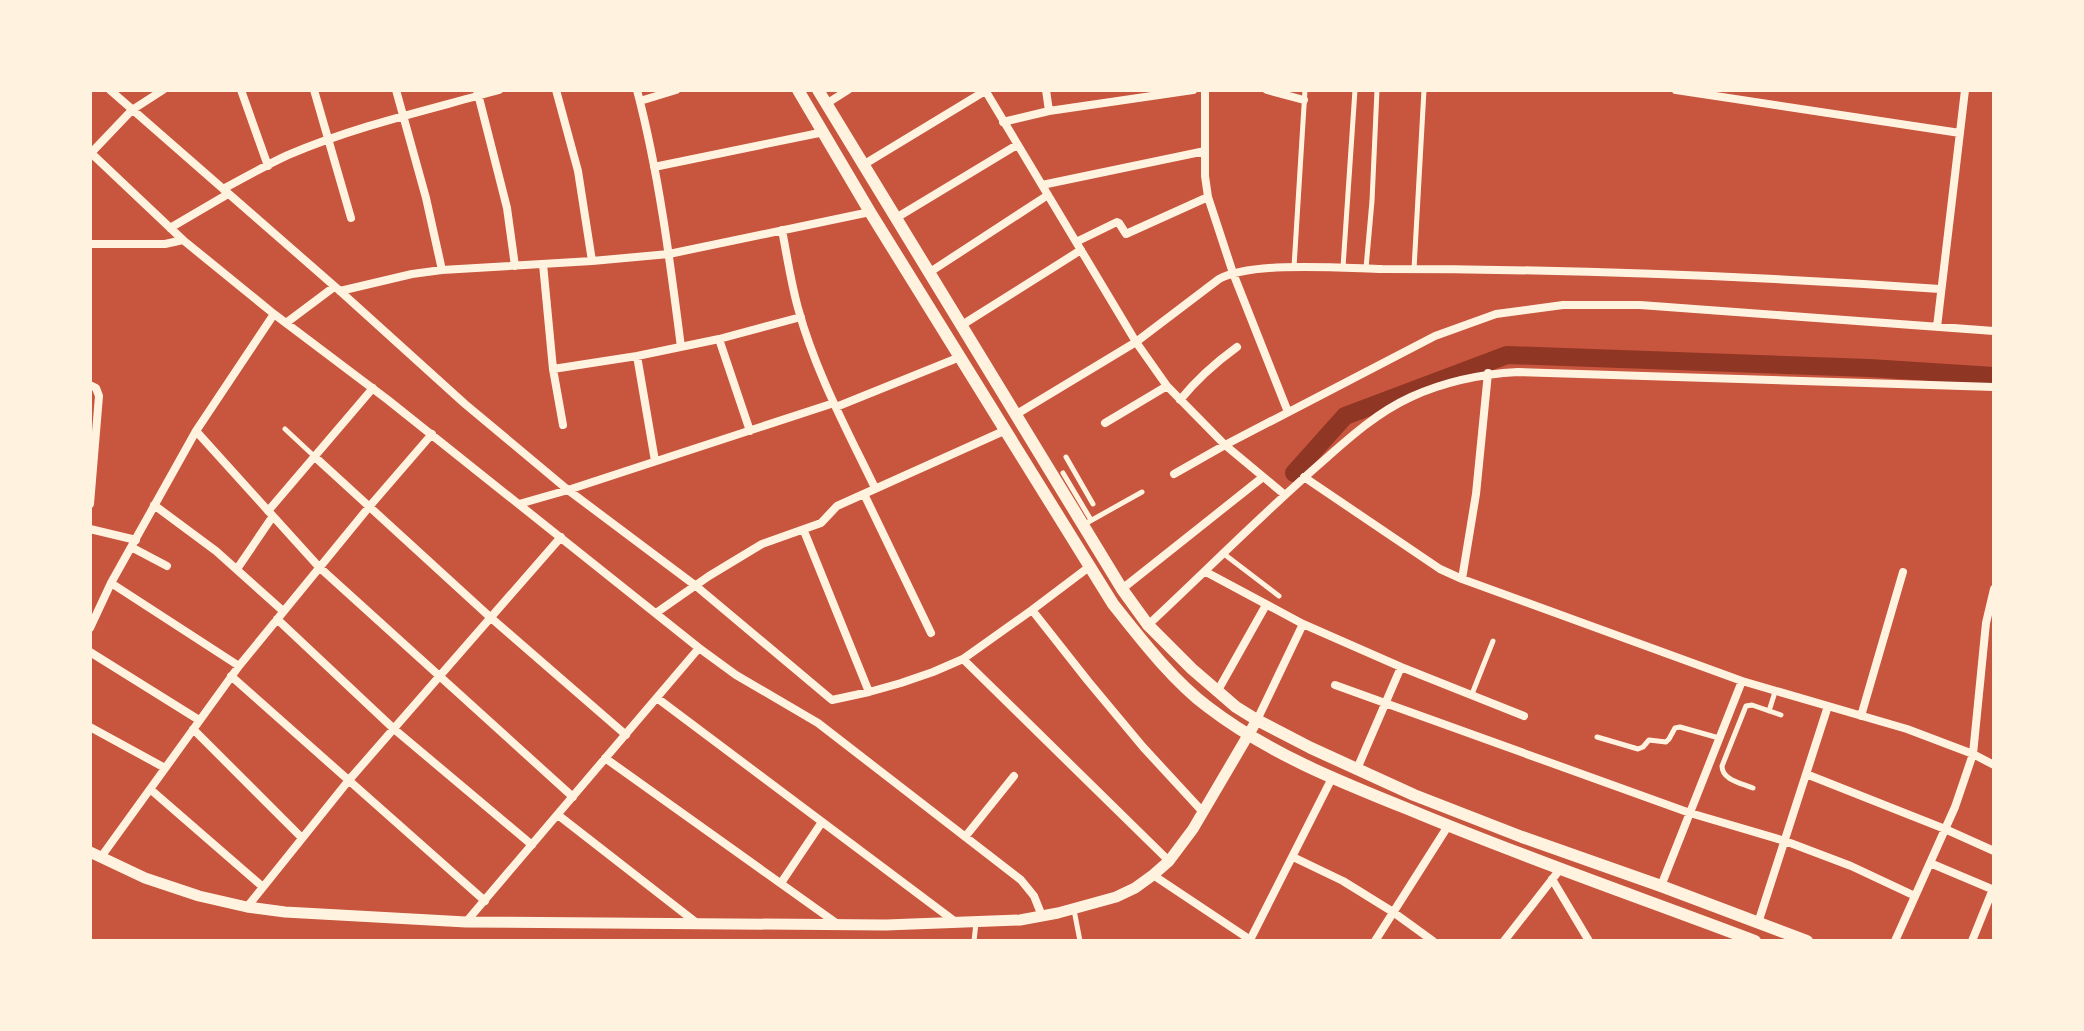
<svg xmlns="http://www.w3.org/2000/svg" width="2084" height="1031" viewBox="0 0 2084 1031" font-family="Arial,sans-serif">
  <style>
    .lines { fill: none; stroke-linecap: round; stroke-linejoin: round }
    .canal { stroke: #8f3625; stroke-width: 18 }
    .service { stroke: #fff3e0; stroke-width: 5 }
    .minor { stroke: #fff3e0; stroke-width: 8 }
    .tertiary { stroke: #fff3e0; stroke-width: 11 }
    .secondary { stroke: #fff3e0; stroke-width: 12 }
  </style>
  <rect width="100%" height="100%" fill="#c8553d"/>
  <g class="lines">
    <path class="canal" d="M1294 473 1345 416 1507 355 1869 368 1994 376"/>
    <path class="service" d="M1294 267 1305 90
      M1343 267 1355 90
      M1366 268 1372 201 1377 90
      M1414 269 1424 90
      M285 429 315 457
      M1066 457 1093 504
      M1063 473 1091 520
      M1083 525 1142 492
      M1224 554 1279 596
      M1472 694 1493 641
      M1769 711 1775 692
      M1597 737 1638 749 1643 747 1649 740 1666 742 1669 739 1675 728 1680 727 1719 738
      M1753 788C1741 783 1722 780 1722 766L1746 706 1752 705 1781 715
      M1074 910 1080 941
      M974 941 976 923"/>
    <path class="minor" d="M110 90 340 291 465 404 568 490 696 586 832 700 869 692 901 683 933 672 963 659 1032 610 1089 567
      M241 90 268 166
      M314 90 351 218
      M396 90 426 198 442 270
      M477 90 507 208 515 266
      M556 90 578 171 592 261
      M637 90C659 174 670 261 681 347
      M985 90 1136 342 1167 386 1225 445 1285 495
      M1046 90 1049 111
      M1205 90V176L1208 197 1233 273 1288 412
      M1267 90 1304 100
      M1676 90 1960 133
      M640 101 676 90
      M826 104 848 90
      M1003 122 1049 111 1193 90
      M90 152 183 240 274 314 388 400 699 648 736 675 818 723 1021 880 1034 896 1042 916
      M91 153 132 110 163 90
      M863 165 985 91
      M654 167 824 132
      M1042 185 1205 151
      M223 189C244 178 266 165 288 155 356 126 428 110 499 90
      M896 218 1017 145
      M170 228 228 194
      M782 230C787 256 791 283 798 308 815 371 847 430 875 488
      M1076 242 1117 222 1119 223 1126 234 1208 197
      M90 244H165L183 240
      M543 264 553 369 563 425
      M930 272 1048 195
      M340 291 412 274 442 270 592 261 669 254 870 212
      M286 323 334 287
      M962 325 1081 250
      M1937 327 1965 90
      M719 339 750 431
      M637 356 655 461
      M553 369 637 356 719 339 801 317
      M90 385 96 388 99 396 90 504
      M1180 400C1197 379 1215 363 1237 347
      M836 407 960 357
      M1015 415 1136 342 1219 279C1252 261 1342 268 1382 269 1568 269 1754 276 1940 289
      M1105 423 1167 386
      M196 431 319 567 573 797
      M315 457 490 617 626 735
      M1174 474 1225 445 1435 336 1496 314 1563 305H1640L1994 331
      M1304 477 1440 569 1462 579 1742 681 1907 729 1973 754 1994 765
      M864 494 931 633
      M519 504 568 490 834 403
      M154 505 216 551 283 611
      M268 511 373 388
      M90 529 136 540
      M804 531 869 692
      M131 547 167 566
      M237 569 273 516
      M1206 572 1303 624 1401 667 1524 716
      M1462 579 1476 494 1488 373
      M111 583 239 666
      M1122 589 1263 477
      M1032 610 1088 681 1143 747 1202 811
      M656 613 709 576 762 544 821 523 837 506 1006 430
      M277 619 394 729 532 845
      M1148 625C1206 571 1262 514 1323 461 1350 437 1378 412 1411 397 1446 381 1481 374 1518 372L1994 387
      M90 628 111 583 196 431 274 314
      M90 652 199 720
      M963 659 1169 861
      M231 676 485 901
      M1335 685 1690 813 1785 841 1851 866 1915 896
      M1217 692 1266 605
      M657 698 957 923
      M1861 716 1903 572
      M1257 720 1303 624
      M90 727 165 768
      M193 729 302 838
      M605 758 839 925
      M1357 769 1401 667
      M1806 774 1945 829 1994 851
      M150 789 263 887
      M558 815 698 924
      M965 837 1014 776
      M101 857 239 666 369 507 432 434
      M1293 857 1343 881 1393 912 1433 941
      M1930 863 1994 890
      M1153 875 1252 941
      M1552 879 1589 941
      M781 883 822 822
      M1661 886 1742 681
      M247 907 349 780 561 537
      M466 922 699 648
      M1758 923 1828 706
      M1250 940 1332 778
      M1375 941 1448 826
      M1504 941 1561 868
      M1895 941 1955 807 1973 754 1986 623 1994 589
      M1972 941 1993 889"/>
    <path class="tertiary" d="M90 852 145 878 199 896 247 907 285 912 466 922 886 925 1020 920 1058 913 1116 897 1135 888 1153 875 1169 861 1193 829 1257 720"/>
    <path class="secondary" d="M798 90 870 212 1113 604C1140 638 1173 681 1208 707 1268 753 1338 781 1408 809 1522 857 1639 897 1755 941
      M818 90 1122 589 1148 625 1192 669 1236 707 1257 720 1311 748 1414 795 1522 837 1661 886 1807 941"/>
  </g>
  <rect width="2084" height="1031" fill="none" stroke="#fff3e0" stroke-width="184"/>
</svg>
